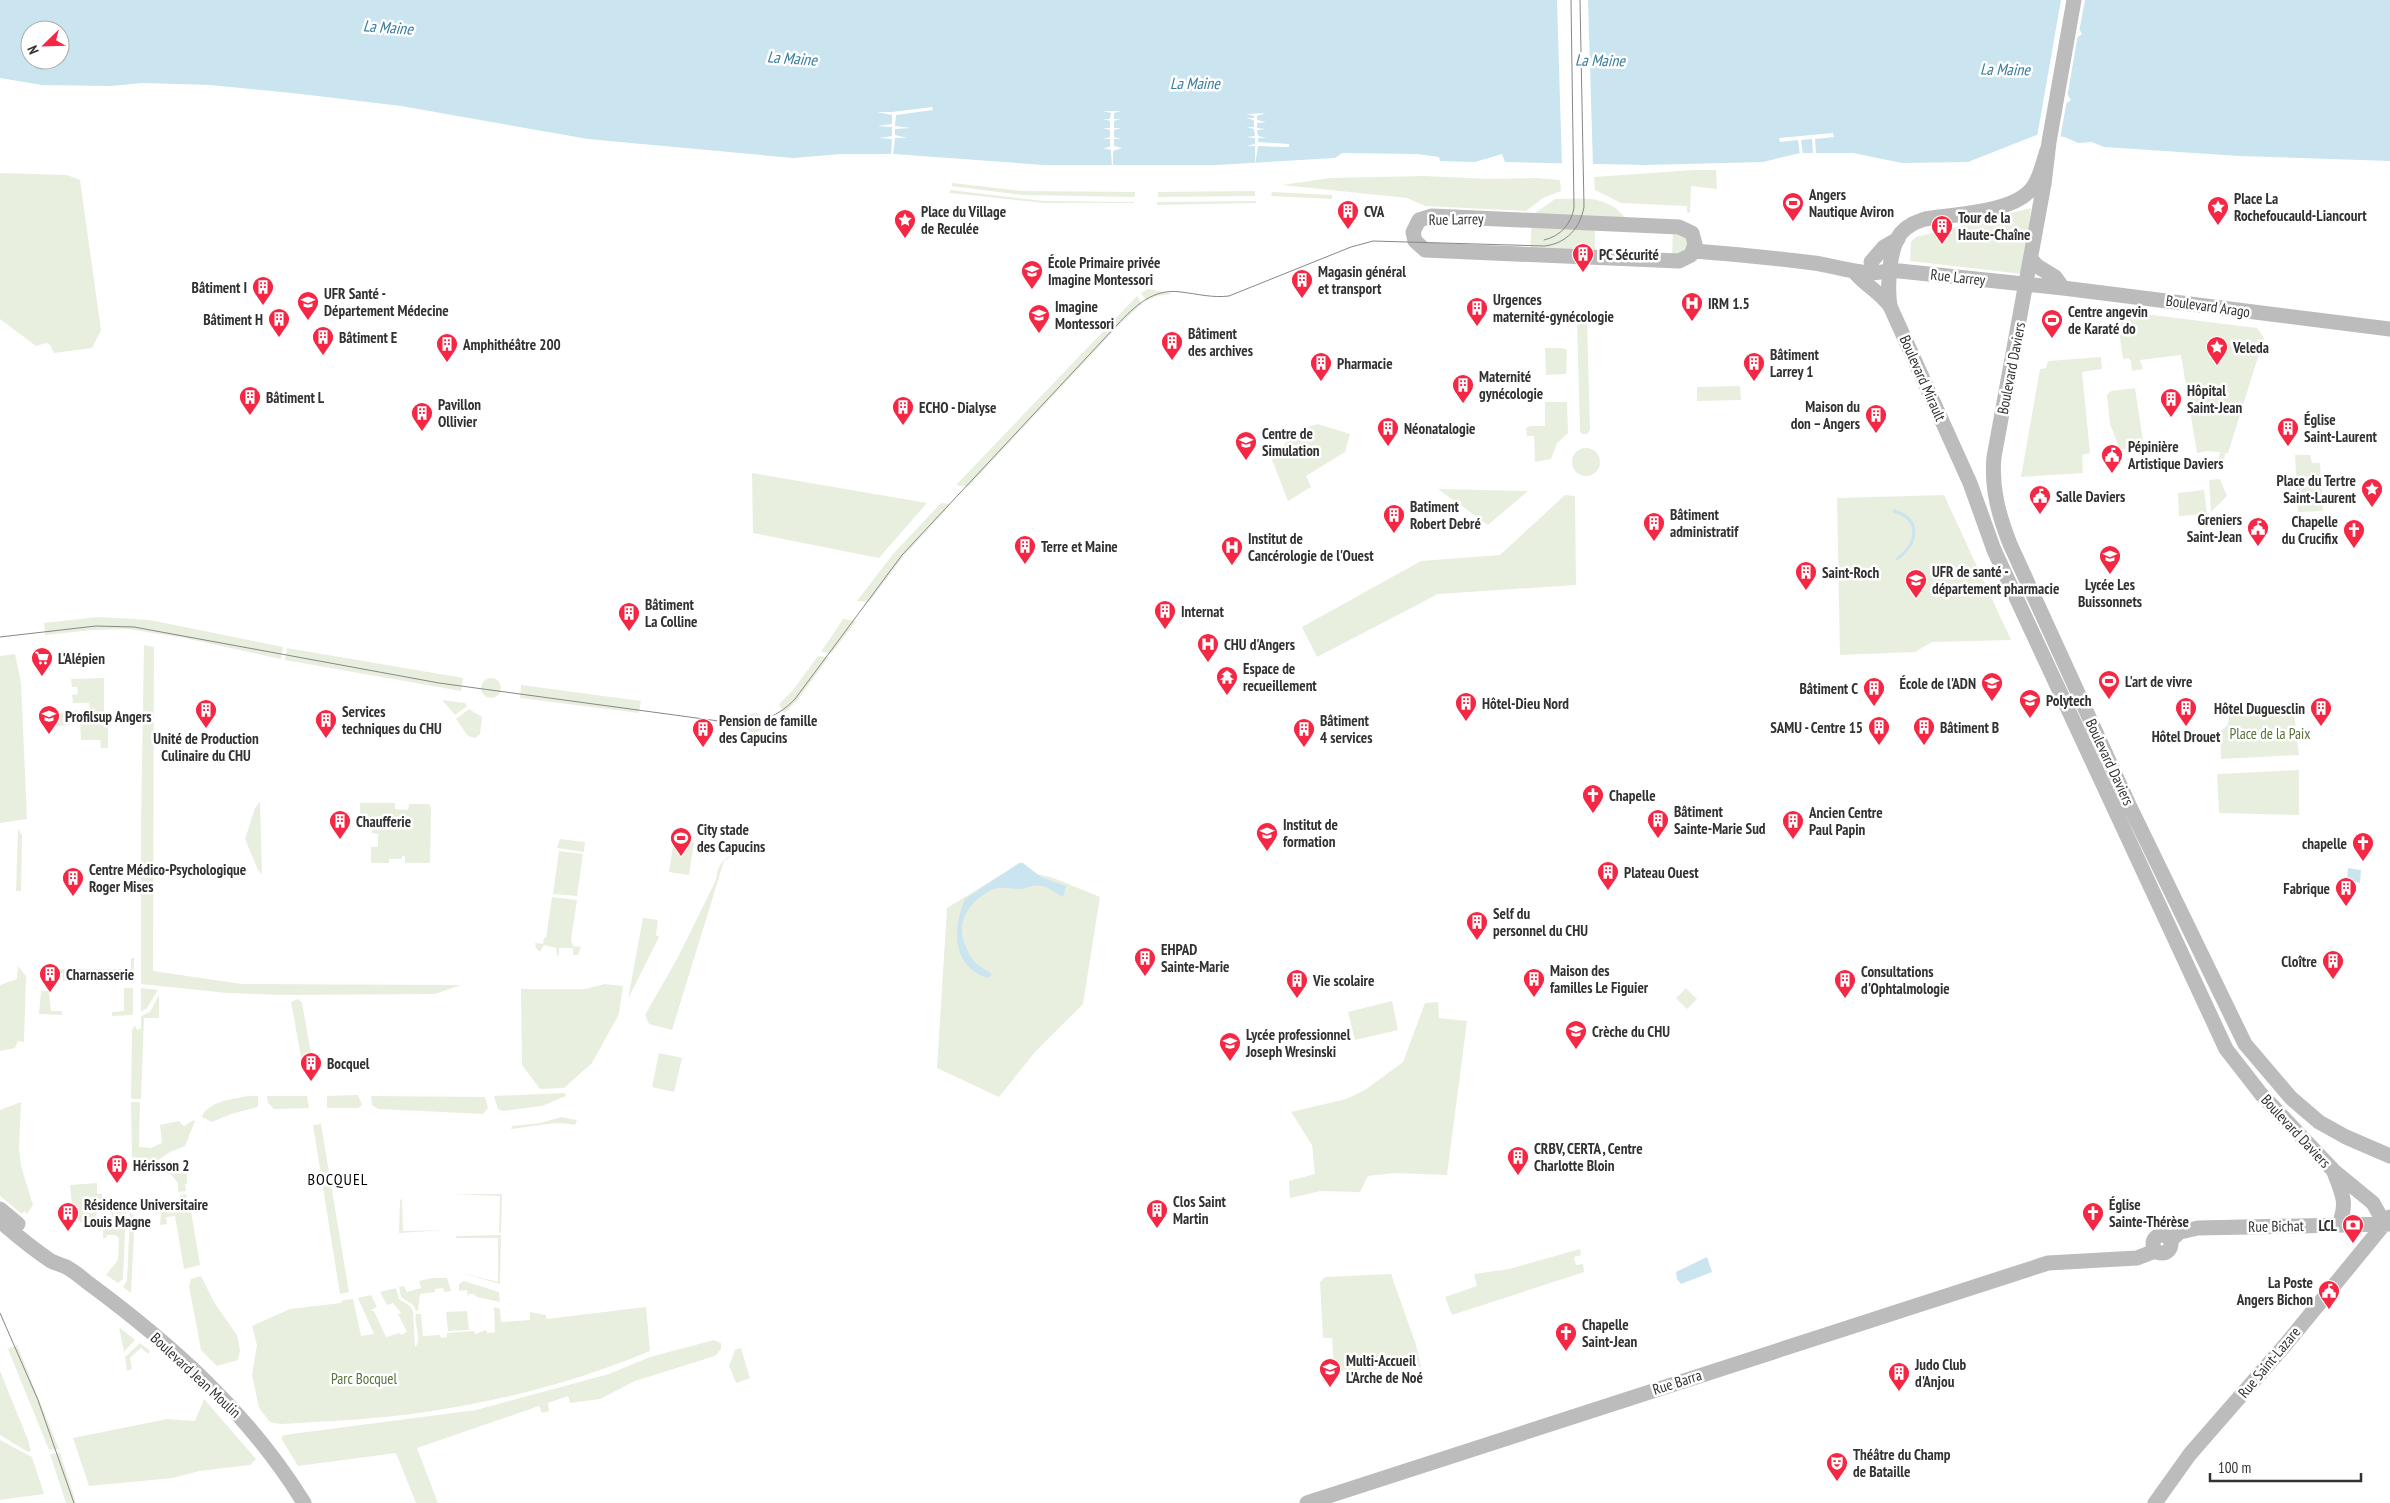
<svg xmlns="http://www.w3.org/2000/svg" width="2390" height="1503" viewBox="0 0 2390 1503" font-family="'PT Sans Narrow',sans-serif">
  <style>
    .green { fill: #e9efdf }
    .water { fill: #cae4f0; fill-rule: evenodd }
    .pier { fill: #fff }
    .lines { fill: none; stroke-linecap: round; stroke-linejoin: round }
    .stream { stroke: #cae4f0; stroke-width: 3 }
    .secondary { stroke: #bcbcbc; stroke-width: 15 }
    .tram { stroke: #878787; stroke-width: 1 }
    .labels { text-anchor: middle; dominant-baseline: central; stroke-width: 5; stroke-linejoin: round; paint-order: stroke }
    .poi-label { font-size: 15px; font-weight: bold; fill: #323232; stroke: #fff; text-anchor: start }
    .street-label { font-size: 15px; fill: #323232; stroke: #fff }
    .park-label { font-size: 15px; fill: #58723a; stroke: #fff }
    .water-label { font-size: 16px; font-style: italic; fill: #377c9d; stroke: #fff }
    .neighbourhood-label { font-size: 16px; letter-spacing: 1px; fill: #000; stroke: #fff }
  </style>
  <rect width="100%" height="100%" fill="#fff"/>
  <path class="green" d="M1694 170H1716L1717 189 1691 186 1690 213 1687 212V206L1621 203 1595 190 1594 177Z
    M0 173 67 175 80 180 101 330 92 348 54 353 50 345 46 343 36 346 0 319Z
    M1424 176 1487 179 1536 178 1560 180 1561 191 1543 198 1526 211 1425 206 1407 198 1282 185 1330 178Z
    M952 183 1023 191 1135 192V197L1022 195 952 186Z
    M950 190 1044 201 1134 202V203H1044L950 193Z
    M1255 191V196L1158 197V192Z
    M1272 192 1332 195V199L1271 196Z
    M1555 199C1585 199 1607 194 1627 220L1595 219V253L1530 252 1532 215Z
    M1256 201V203L1157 205V202Z
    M2031 208 2022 274 1910 261 1911 242 1916 237Z
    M1673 229 1685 235 1688 243 1686 252 1672 258Z
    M1148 289 1173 294 1157 296 1146 301 1141 293Z
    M1137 296 1142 304 1122 322 968 487 956 485Z
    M2120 311 2257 328 2264 338 2228 453H2225L2224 465 2217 464 2220 452 2207 451 2197 453 2181 355 2140 360 2143 369 2132 371 2131 361 2128 358 2123 359 2118 324Z
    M1581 315 1587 319 1590 430 1587 434H1582L1580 431 1577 320Z
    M1545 348H1563L1567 350 1566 374 1546 375Z
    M2101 357 2102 369 2082 372 2090 453 2082 455 2083 473 2021 477 2040 369 2046 368 2048 361Z
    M1740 386 1741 400 1697 401V387Z
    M2135 388 2143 441 2131 443 2130 448 2120 450 2110 424 2107 395 2111 391Z
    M1545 402H1567L1568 433 1557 443 1551 459 1535 462 1534 436H1527L1526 428 1530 426H1545Z
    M1318 424 1350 434 1345 452 1306 476 1311 487 1288 501 1272 460C1286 441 1295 430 1318 424Z
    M1572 462a14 14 0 1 1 28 0a14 14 0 1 1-28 0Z
    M2295 455H2310L2312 463H2320L2323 511 2298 512Z
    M752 473 927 503 879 558 753 533Z
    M2220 479 2227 496 2211 512 2209 480Z
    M1438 489 1528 491 1488 525Z
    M2204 490 2207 514 2179 516 2178 493Z
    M1565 495 1575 496 1576 585 1438 594 1317 657 1302 627 1421 561 1500 555Z
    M1944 495 2011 640 1932 642 1915 652 1840 655 1837 498Z
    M941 503 951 504 904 556 869 602 857 601 893 554Z
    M98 617 150 620 283 647 281 659 184 638 128 629 92 630 45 635 44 623Z
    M843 619 856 621 832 653 821 652Z
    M144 645 154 647 153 971 242 984 461 985 435 994 282 995 227 993 141 984V821Z
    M287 648 463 678 461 691 285 660Z
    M15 654 21 683 27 819 0 823V656Z
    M818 656 829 657 796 702 784 713 779 704 793 690Z
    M104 678V726H108V748H101L100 740H81L80 723 47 728V715L78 710V713L73 714 74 719 91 716 89 703H73L72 695 78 694 77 687H72L71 679Z
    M481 688a10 10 0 1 1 20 0a10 10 0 1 1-20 0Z
    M521 685 641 701 639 713 520 698Z
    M442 700 465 703 467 706 455 715Z
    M2293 703 2299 755 2221 759 2220 731 2228 725 2229 715Z
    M469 709 482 717 480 734 475 738 468 736 456 719Z
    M744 723a10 10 0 1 1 20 0a10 10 0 1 1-20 0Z
    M2299 770V815L2219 813 2217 774Z
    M260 802 262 874 258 870 245 839 255 808Z
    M360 803H395V809L408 810 409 804H429L431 808 430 863H405V856H402V859H389V863H371V847H378V834L372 833V817H360Z
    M18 829 22 835 21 891H16Z
    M560 839 585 842 584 852 557 848Z
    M674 839 694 842 689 875 669 872Z
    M559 851 583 854 577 896 553 894Z
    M734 854 724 861 672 1030 649 1024 645 1015 677 959 716 880C717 868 721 859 734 854Z
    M1026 872 1051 877 1100 897 1083 1004 1035 1052 999 1097 937 1068 947 908 1002 874Z
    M552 897 577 900 571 940 573 946 581 947 578 955H573V948H559V956L557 955 556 948 544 945 540 952 536 948 535 943 543 944 544 938H546Z
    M643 918 658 920 656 935 659 937 628 999Z
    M131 958H134V981H124L123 973H116V981H111V973H107V981H105L104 973H97V981H96L95 973H87V981H84V973H69V981H63V973H58L59 981H57L56 973H49V980H44V969H131Z
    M18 966 26 976 24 1042 18 1041 15 1048 0 1051V985L17 979Z
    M605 984 623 986 619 1014 592 1063 564 1088 540 1089 522 1065 521 989H585Z
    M124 988H133V1015L112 1016V1012L124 1011Z
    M141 988 158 990 147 1008 141 1012Z
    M1686 988 1697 999 1687 1009 1676 998Z
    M41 991H49L51 1011H62V1015L39 1014Z
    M159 995V1018H144L141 1099H131L132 1030 135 1025 137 1030 141 1028V1016L150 1012Z
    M298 999 302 1003 315 1076 308 1078 307 1072 304 1073 291 1002Z
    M1392 1001 1398 1030 1355 1040 1348 1012Z
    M1438 1002 1439 1018 1467 1021 1447 1175 1395 1173 1368 1176 1360 1192 1321 1191 1290 1198 1289 1181 1315 1174 1312 1145 1291 1112 1346 1099 1365 1090 1403 1062 1425 1003Z
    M659 1053 682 1058 674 1092 652 1087Z
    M564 1093 566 1096 542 1106 503 1111 498 1109 494 1096Z
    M358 1095 362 1105 358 1108H327V1096Z
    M248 1096H258V1107L231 1114 212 1122 202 1117C207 1101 234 1099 248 1096Z
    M267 1096H307L309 1108 274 1109 268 1103Z
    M371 1096 485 1097 488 1108 483 1114 378 1109 372 1105Z
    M21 1102 19 1148 21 1166 33 1205 27 1214 24 1211 22 1214 0 1196V1110Z
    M131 1102H140L139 1147 151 1148 162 1143 160 1125 179 1121 184 1126 194 1120 195 1121 185 1146 170 1152 154 1163 132 1164Z
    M561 1117 577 1120 575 1125C555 1120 533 1127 511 1129L512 1126 541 1123Z
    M321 1124 349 1292 340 1294 313 1125Z
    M180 1166 187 1171V1184H185L186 1191 178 1192V1183L169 1172Z
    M97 1183V1194H102V1201H97L96 1222 83 1224 73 1216 70 1185Z
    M186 1194 187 1199H189L200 1265 184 1269 175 1216 166 1217 167 1224 160 1225 161 1213 151 1211 152 1207 177 1208 180 1195Z
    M453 1194H502L501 1233H499L500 1196Z
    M402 1198 403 1231 446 1230 399 1233 400 1201Z
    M112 1209H126L123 1279 118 1283 106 1275 118 1260 119 1238 115 1235H107L106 1238H103V1224L112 1223Z
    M130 1212 135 1216 131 1293 123 1287 127 1281Z
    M501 1235 500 1284 459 1272 498 1282V1238H456V1236Z
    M1580 1249 1581 1255 1574 1257 1576 1265 1583 1264 1584 1272 1452 1315 1445 1297 1477 1286 1474 1274 1509 1269Z
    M1391 1274 1416 1345 1421 1367 1334 1371 1332 1338H1323L1320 1282 1325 1277Z
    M201 1276 215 1304 237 1335 240 1350 238 1360 217 1366 201 1350 189 1286 191 1279Z
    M432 1278H447L451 1291 444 1292 443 1288 435 1289V1292L420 1294 418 1310 416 1311 413 1305 401 1297 399 1287 404 1286 407 1292 421 1288 419 1281Z
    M464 1281 499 1292 500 1302 477 1297 474 1294H469L468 1297 467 1290 459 1291V1284Z
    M396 1288 399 1299 410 1306 413 1311 415 1347C423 1339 413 1325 416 1314H421L423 1336 440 1335 441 1338 447 1337V1333L474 1331 475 1334 486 1330 487 1333 495 1332 494 1307 500 1309 501 1322 530 1320V1312L546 1315V1319L646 1307 650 1351C581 1380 506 1400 432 1411 382 1419 331 1421 281 1424L270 1422 259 1408 252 1375 257 1345 252 1326 290 1309 341 1303 343 1300 353 1299 361 1336 374 1334 358 1298 371 1295 377 1307 370 1311H374L386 1337 399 1333 401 1335 407 1332 398 1314 401 1313 393 1303 387 1305 380 1292Z
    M467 1311 469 1330 448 1331 446 1312Z
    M119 1327 135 1340 124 1352Z
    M714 1340 721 1343V1349L715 1356 635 1381 600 1399 570 1403 568 1396 548 1403 549 1411 542 1413 539 1406 417 1448 438 1503H416L396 1453 298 1466 281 1438 284 1435 476 1410 609 1374 650 1357Z
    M140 1343 150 1351 148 1354 141 1348 130 1358 132 1369 127 1371 125 1357Z
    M17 1345 59 1449 49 1450 8 1349Z
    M741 1348 750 1378 736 1383 729 1366 735 1350Z
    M0 1371 28 1440 31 1451 28 1452 0 1435Z
    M204 1399 256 1459 250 1465 199 1471 173 1478 89 1486 73 1438 167 1419 195 1421Z
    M0 1440 32 1457 44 1494 0 1500Z
    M60 1453 76 1503H66L50 1454Z"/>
  <path class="water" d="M0 0H2390V161L2239 156 2104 147 2092 142 2078 143 2065 137 2039 134 1968 162 1902 163 1853 153H1800L1763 162 1646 165 1505 162 1502 154 1475 162 1440 161 1439 157 1417 154 1342 153 1335 158 1217 165H1044L894 154H841L793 158 588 139 401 106 301 94 210 85 142 83 111 86 42 85 0 78ZM2061 26 2079 29 2082 34 2078 37 2060 34 2056 29ZM30 30H60V60H30ZM2050 92 2068 95 2071 100 2067 103 2048 100 2045 95Z
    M1019 863H1023L1041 877 1066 886 1063 897C1057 894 1049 887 1043 886 1034 884 1028 888 1020 889 1012 889 1002 886 994 889 970 899 954 923 966 947 968 952 971 959 976 963 980 967 987 970 992 974L989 978C952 969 952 928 965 899Z
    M2348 868 2361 870 2360 883 2347 880Z
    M1707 1257 1712 1272 1681 1284 1677 1279 1676 1272Z"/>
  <path class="pier" d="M1557 0H1588L1593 167 1562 166Z
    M2061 0H2085L2079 32 2062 28 2060 30 2078 34 2067 98 2048 96 2067 100 2060 139 2037 137Z
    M932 107 933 110 896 115 895 126 911 128 895 129V135L907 138H895L893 156H891L892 139 879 138 892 136V127L877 126 892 124V115L877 112H892Z
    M1103 111H1121L1114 113V119H1121L1114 121V128H1121L1114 130V137L1121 139H1114V146L1122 148 1113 151V167H1112L1111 150 1103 148 1110 147V139H1103L1110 137V130L1103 128H1110V121L1103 119H1110L1111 113Z
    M1266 113 1257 116V120L1266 122 1257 123V128L1266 129 1257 130 1258 136 1266 138H1258V142L1289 144V147L1258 146 1255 165V146H1246L1255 144V138L1246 137 1255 136 1254 129 1246 127H1254V120L1246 118H1254V116L1246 114Z
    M1833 133 1834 137 1815 139 1816 154H1813L1812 139 1801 140 1803 155H1800L1798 140 1780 142 1779 138Z"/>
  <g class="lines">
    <path class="stream" d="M1894 511C1923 520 1917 544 1897 559"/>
    <path class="secondary" d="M2074 0 2049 142 2044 184 1994 457C1991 488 1999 516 2010 544L2130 807 2245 1044 2291 1098 2319 1122 2346 1137 2390 1156
      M2048 148C2043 161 2041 176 2033 187 2015 213 1955 214 1925 219 1916 222 1908 225 1901 233 1889 248 1887 287 1890 306L1970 483 1994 550 2226 1049 2261 1094 2334 1171 2373 1203 2384 1223
      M1432 216 1679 227 1692 233 1695 244 1691 255 1679 261 1425 250 1415 241 1413 232 1419 220Z
      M1694 251C1734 254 1774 258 1814 263 1837 266 1867 278 1890 270L2063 288 2390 329
      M2031 259 2037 266 2055 277 2063 288
      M1871 262 1884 247 1898 239
      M1854 271C1862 283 1879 291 1890 306
      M2334 1172C2342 1193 2348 1203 2339 1224
      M0 1209 18 1224
      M0 1221C16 1235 33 1249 51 1261 57 1264 63 1265 68 1268 75 1272 81 1277 87 1282 171 1344 249 1413 304 1503
      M2153 1244a9 9 0 1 1 18 0a9 9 0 1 1-18 0Z
      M2171 1240 2180 1232 2198 1228 2390 1224
      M1307 1503 2048 1263 2137 1258 2155 1251
      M2155 1503 2190 1454 2286 1344 2390 1217"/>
    <path class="tram" d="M1544 240C1561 236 1571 224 1574 208L1571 0
      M0 637 96 626 134 627 439 683 726 722C753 725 775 720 795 699L902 555 1117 325C1135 306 1153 288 1181 292 1198 294 1212 298 1229 296L1351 247 1373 241 1545 246C1567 243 1580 228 1584 207L1580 0
      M0 1313 38 1400 74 1503"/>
  </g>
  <defs>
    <g id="stadium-pin" transform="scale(1.125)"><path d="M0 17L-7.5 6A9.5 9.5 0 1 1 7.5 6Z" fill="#f52745" stroke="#fff"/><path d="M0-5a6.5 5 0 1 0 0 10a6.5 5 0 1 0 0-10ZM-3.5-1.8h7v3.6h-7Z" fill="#fff"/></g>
    <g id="sight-pin" transform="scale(1.125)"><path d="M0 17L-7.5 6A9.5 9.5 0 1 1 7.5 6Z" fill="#f52745" stroke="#fff"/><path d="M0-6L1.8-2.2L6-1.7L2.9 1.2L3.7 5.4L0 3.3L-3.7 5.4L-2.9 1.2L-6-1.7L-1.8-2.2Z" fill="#fff"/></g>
    <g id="building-pin" transform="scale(1.125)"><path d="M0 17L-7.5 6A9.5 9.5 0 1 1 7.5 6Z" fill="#f52745" stroke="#fff"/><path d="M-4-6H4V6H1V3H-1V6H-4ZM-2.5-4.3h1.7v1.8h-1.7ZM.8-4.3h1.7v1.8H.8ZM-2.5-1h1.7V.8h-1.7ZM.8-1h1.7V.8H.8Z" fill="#fff"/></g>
    <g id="school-pin" transform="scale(1.125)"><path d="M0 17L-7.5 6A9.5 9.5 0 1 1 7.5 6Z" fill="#f52745" stroke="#fff"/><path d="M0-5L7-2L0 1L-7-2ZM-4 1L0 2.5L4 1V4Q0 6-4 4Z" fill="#fff"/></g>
    <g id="university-pin" transform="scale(1.125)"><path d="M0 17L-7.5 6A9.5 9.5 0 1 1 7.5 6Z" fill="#f52745" stroke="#fff"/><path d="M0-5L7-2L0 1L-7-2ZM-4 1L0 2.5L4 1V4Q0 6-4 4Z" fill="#fff"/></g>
    <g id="hospital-pin" transform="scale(1.125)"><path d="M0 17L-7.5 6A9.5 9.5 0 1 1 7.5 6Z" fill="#f52745" stroke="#fff"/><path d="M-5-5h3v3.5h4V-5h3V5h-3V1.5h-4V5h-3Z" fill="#fff"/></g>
    <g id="civic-pin" transform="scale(1.125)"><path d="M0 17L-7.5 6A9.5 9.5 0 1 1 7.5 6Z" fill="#f52745" stroke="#fff"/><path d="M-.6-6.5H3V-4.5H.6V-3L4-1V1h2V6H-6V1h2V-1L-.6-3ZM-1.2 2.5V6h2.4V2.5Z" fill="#fff"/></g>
    <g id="church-pin" transform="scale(1.125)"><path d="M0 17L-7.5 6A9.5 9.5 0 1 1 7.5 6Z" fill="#f52745" stroke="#fff"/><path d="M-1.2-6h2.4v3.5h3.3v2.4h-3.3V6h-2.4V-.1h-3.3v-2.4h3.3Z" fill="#fff"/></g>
    <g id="supermarket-pin" transform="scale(1.125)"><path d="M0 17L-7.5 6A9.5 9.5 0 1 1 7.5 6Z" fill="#f52745" stroke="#fff"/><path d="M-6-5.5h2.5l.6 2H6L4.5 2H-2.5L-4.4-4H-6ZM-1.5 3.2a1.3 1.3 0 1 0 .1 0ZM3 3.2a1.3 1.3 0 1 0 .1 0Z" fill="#fff"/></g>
    <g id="temple-pin" transform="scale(1.125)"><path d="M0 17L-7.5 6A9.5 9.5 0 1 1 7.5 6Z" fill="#f52745" stroke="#fff"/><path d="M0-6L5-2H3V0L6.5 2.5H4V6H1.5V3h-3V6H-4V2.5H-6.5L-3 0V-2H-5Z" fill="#fff"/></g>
    <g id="bank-pin" transform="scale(1.125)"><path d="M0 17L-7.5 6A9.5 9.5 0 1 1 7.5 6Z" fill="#f52745" stroke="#fff"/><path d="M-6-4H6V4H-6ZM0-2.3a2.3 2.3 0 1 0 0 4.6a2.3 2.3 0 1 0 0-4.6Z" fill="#fff"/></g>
    <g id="theatre-pin" transform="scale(1.125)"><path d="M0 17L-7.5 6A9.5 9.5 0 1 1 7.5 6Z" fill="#f52745" stroke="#fff"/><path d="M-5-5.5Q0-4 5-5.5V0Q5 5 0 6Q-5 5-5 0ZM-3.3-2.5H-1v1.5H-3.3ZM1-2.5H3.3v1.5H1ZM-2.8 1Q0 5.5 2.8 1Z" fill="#fff"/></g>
  </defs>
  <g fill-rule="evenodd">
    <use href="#stadium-pin" x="1793" y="203"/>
    <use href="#sight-pin" x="2218" y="207"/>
    <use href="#building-pin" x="1348" y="211"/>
    <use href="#sight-pin" x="905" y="220"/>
    <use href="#building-pin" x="1942" y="226"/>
    <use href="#building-pin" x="1583" y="254"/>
    <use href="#school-pin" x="1032" y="271"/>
    <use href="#building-pin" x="1302" y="280"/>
    <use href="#building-pin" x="263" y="287"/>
    <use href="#university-pin" x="308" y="302"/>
    <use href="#hospital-pin" x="1692" y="303"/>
    <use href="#building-pin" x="1477" y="308"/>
    <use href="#school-pin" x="1039" y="315"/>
    <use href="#building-pin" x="279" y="319"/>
    <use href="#stadium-pin" x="2052" y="320"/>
    <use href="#building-pin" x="323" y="337"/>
    <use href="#building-pin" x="1172" y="342"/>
    <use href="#building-pin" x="447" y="344"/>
    <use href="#sight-pin" x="2217" y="347"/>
    <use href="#building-pin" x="1321" y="363"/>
    <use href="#building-pin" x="1754" y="363"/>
    <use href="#building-pin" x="1463" y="385"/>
    <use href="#building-pin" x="250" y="397"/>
    <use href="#building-pin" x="2171" y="399"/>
    <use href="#building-pin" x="903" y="407"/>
    <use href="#building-pin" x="422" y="413"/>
    <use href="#building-pin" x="1876" y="415"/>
    <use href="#building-pin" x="1388" y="428"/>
    <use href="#building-pin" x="2288" y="428"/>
    <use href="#university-pin" x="1246" y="442"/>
    <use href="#civic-pin" x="2112" y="455"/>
    <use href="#sight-pin" x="2372" y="489"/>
    <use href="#civic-pin" x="2040" y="496"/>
    <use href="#building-pin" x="1394" y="515"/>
    <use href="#building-pin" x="1654" y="523"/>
    <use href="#civic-pin" x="2258" y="528"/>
    <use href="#church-pin" x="2354" y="530"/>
    <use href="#building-pin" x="1025" y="546"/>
    <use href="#hospital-pin" x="1232" y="547"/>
    <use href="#school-pin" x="2110" y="556"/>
    <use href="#building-pin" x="1806" y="572"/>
    <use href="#university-pin" x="1916" y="580"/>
    <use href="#building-pin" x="1165" y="611"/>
    <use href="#building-pin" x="629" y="613"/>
    <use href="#hospital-pin" x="1208" y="644"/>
    <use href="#supermarket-pin" x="42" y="658"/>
    <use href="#temple-pin" x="1227" y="677"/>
    <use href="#stadium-pin" x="2109" y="681"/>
    <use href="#university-pin" x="1992" y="683"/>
    <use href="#building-pin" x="1874" y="688"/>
    <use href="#university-pin" x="2030" y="700"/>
    <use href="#building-pin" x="1466" y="703"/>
    <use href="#building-pin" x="2186" y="708"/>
    <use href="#building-pin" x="2321" y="708"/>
    <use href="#building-pin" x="206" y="710"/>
    <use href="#university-pin" x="49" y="716"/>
    <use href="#building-pin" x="326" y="720"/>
    <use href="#building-pin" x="1879" y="727"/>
    <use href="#building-pin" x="1924" y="727"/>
    <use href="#building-pin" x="703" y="729"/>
    <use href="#building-pin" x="1304" y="729"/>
    <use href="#church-pin" x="1593" y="795"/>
    <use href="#building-pin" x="1658" y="820"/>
    <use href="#building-pin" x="340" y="821"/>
    <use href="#building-pin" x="1793" y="821"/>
    <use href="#university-pin" x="1267" y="833"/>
    <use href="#stadium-pin" x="681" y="838"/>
    <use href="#church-pin" x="2363" y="843"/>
    <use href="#building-pin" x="1608" y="872"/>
    <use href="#building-pin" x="73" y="878"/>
    <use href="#building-pin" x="2346" y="888"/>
    <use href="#building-pin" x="1477" y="922"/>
    <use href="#building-pin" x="1145" y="958"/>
    <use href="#building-pin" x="2333" y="961"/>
    <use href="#building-pin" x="50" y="974"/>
    <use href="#building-pin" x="1534" y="979"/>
    <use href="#building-pin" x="1297" y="980"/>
    <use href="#building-pin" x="1845" y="980"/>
    <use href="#school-pin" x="1576" y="1031"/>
    <use href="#school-pin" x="1230" y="1043"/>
    <use href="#building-pin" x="311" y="1063"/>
    <use href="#building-pin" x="1518" y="1157"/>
    <use href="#building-pin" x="117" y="1165"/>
    <use href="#building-pin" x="1157" y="1210"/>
    <use href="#building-pin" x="68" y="1213"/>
    <use href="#church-pin" x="2093" y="1213"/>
    <use href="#bank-pin" x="2353" y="1225"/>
    <use href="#civic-pin" x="2329" y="1291"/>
    <use href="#church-pin" x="1566" y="1333"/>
    <use href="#school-pin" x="1330" y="1369"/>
    <use href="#building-pin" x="1899" y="1373"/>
    <use href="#theatre-pin" x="1837" y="1463"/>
  </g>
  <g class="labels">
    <g class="poi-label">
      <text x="1809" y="194">Angers<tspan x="1809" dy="17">Nautique Aviron</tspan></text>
      <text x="2234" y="198">Place La<tspan x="2234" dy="17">Rochefoucauld-Liancourt</tspan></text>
      <text x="921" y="211">Place du Village<tspan x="921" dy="17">de Reculée</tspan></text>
      <text x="1364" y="211">CVA</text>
      <text x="1958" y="217">Tour de la<tspan x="1958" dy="17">Haute-Chaîne</tspan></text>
      <text x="1599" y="254">PC Sécurité</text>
      <text x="1048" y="262">École Primaire privée<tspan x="1048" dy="17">Imagine Montessori</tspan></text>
      <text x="1318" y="271">Magasin général<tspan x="1318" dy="17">et transport</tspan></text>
      <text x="247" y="287" text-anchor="end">Bâtiment I</text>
      <text x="324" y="293">UFR Santé -<tspan x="324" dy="17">Département Médecine</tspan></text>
      <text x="1493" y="299">Urgences<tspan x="1493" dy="17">maternité-gynécologie</tspan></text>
      <text x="1708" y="303">IRM 1.5</text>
      <text x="1055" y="306">Imagine<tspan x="1055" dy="17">Montessori</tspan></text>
      <text x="2068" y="311">Centre angevin<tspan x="2068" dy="17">de Karaté do</tspan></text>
      <text x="263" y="319" text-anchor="end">Bâtiment H</text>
      <text x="1188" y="333">Bâtiment<tspan x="1188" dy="17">des archives</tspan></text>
      <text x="339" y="337">Bâtiment E</text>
      <text x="463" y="344">Amphithéâtre 200</text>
      <text x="2233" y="347">Veleda</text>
      <text x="1770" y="354">Bâtiment<tspan x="1770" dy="17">Larrey 1</tspan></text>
      <text x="1337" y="363">Pharmacie</text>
      <text x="1479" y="376">Maternité<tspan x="1479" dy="17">gynécologie</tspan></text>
      <text x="2187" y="390">Hôpital<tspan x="2187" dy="17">Saint-Jean</tspan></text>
      <text x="266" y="397">Bâtiment L</text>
      <text x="438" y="404">Pavillon<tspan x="438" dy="17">Ollivier</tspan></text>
      <text x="1860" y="406" text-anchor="end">Maison du<tspan x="1860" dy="17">don – Angers</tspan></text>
      <text x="919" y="407">ECHO - Dialyse</text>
      <text x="2304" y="419">Église<tspan x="2304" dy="17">Saint-Laurent</tspan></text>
      <text x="1404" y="428">Néonatalogie</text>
      <text x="1262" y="433">Centre de<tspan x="1262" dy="17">Simulation</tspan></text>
      <text x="2128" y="446">Pépinière<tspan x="2128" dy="17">Artistique Daviers</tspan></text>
      <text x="2356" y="480" text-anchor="end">Place du Tertre<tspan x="2356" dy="17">Saint-Laurent</tspan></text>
      <text x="2056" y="496">Salle Daviers</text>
      <text x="1410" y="506">Batiment<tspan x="1410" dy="17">Robert Debré</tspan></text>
      <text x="1670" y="514">Bâtiment<tspan x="1670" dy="17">administratif</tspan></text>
      <text x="2242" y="519" text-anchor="end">Greniers<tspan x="2242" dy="17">Saint-Jean</tspan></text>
      <text x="2338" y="521" text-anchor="end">Chapelle<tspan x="2338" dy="17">du Crucifix</tspan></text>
      <text x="1248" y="538">Institut de<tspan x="1248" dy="17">Cancérologie de l'Ouest</tspan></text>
      <text x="1041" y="546">Terre et Maine</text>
      <text x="1932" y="571">UFR de santé -<tspan x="1932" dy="17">département pharmacie</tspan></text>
      <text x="1822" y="572">Saint-Roch</text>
      <text x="2110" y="584" text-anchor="middle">Lycée Les<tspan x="2110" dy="17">Buissonnets</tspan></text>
      <text x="645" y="604">Bâtiment<tspan x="645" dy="17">La Colline</tspan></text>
      <text x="1181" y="611">Internat</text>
      <text x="1224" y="644">CHU d'Angers</text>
      <text x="58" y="658">L'Alépien</text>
      <text x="1243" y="668">Espace de<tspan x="1243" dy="17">recueillement</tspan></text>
      <text x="2125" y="681">L'art de vivre</text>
      <text x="1976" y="683" text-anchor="end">École de l'ADN</text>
      <text x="1858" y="688" text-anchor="end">Bâtiment C</text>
      <text x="2046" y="700">Polytech</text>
      <text x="1482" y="703">Hôtel-Dieu Nord</text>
      <text x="2305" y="708" text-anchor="end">Hôtel Duguesclin</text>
      <text x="342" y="711">Services<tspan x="342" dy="17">techniques du CHU</tspan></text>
      <text x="65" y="716">Profilsup Angers</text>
      <text x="719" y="720">Pension de famille<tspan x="719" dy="17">des Capucins</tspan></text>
      <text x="1320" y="720">Bâtiment<tspan x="1320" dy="17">4 services</tspan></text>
      <text x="1863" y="727" text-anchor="end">SAMU - Centre 15</text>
      <text x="1940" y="727">Bâtiment B</text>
      <text x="2186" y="736" text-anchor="middle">Hôtel Drouet</text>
      <text x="206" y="738" text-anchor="middle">Unité de Production<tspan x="206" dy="17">Culinaire du CHU</tspan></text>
      <text x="1609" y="795">Chapelle</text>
      <text x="1674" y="811">Bâtiment<tspan x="1674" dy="17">Sainte-Marie Sud</tspan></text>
      <text x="1809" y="812">Ancien Centre<tspan x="1809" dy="17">Paul Papin</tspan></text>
      <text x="356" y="821">Chaufferie</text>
      <text x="1283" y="824">Institut de<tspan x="1283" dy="17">formation</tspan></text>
      <text x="697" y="829">City stade<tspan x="697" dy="17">des Capucins</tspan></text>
      <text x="2347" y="843" text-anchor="end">chapelle</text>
      <text x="89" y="869">Centre Médico-Psychologique<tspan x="89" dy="17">Roger Mises</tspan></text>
      <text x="1624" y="872">Plateau Ouest</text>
      <text x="2330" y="888" text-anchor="end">Fabrique</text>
      <text x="1493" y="913">Self du<tspan x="1493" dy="17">personnel du CHU</tspan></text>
      <text x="1161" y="949">EHPAD<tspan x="1161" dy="17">Sainte-Marie</tspan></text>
      <text x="2317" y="961" text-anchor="end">Cloître</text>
      <text x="1550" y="970">Maison des<tspan x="1550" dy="17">familles Le Figuier</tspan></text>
      <text x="1861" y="971">Consultations<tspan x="1861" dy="17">d'Ophtalmologie</tspan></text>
      <text x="66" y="974">Charnasserie</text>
      <text x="1313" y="980">Vie scolaire</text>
      <text x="1592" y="1031">Crèche du CHU</text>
      <text x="1246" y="1034">Lycée professionnel<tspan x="1246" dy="17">Joseph Wresinski</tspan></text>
      <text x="327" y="1063">Bocquel</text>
      <text x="1534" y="1148">CRBV, CERTA , Centre<tspan x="1534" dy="17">Charlotte Bloin</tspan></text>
      <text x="133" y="1165">Hérisson 2</text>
      <text x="1173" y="1201">Clos Saint<tspan x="1173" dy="17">Martin</tspan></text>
      <text x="84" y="1204">Résidence Universitaire<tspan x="84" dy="17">Louis Magne</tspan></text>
      <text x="2109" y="1204">Église<tspan x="2109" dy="17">Sainte-Thérèse</tspan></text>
      <text x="2337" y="1225" text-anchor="end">LCL</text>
      <text x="2313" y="1282" text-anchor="end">La Poste<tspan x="2313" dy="17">Angers Bichon</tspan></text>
      <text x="1582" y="1324">Chapelle<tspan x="1582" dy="17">Saint-Jean</tspan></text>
      <text x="1346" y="1360">Multi-Accueil<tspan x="1346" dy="17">L'Arche de Noé</tspan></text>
      <text x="1915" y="1364">Judo Club<tspan x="1915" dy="17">d'Anjou</tspan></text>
      <text x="1853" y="1454">Théâtre du Champ<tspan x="1853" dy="17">de Bataille</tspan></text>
    </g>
    <g class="street-label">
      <text transform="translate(1456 219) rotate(-1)">Rue Larrey</text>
      <text transform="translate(1958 277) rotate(6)">Rue Larrey</text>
      <text transform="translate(2208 306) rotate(8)">Boulevard Arago</text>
      <text transform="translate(2011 368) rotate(-79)">Boulevard Daviers</text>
      <text transform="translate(1923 378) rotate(66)">Boulevard Mirault</text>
      <text transform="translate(2110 762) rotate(65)">Boulevard Daviers</text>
      <text transform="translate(2296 1131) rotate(47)">Boulevard Daviers</text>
      <text transform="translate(2276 1226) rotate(-1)">Rue Bichat</text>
      <text transform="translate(2269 1362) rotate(-50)">Rue Saint-Lazare</text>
      <text transform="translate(196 1375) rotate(43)">Boulevard Jean Moulin</text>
      <text transform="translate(1677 1382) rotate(-18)">Rue Barra</text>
    </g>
    <g class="park-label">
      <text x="2270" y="733">Place de la Paix</text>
      <text x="364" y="1378">Parc Bocquel</text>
    </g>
    <g class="water-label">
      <text transform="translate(388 27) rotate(4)">La Maine</text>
      <text transform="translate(792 58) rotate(4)">La Maine</text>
      <text transform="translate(1600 60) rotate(1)">La Maine</text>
      <text transform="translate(2005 69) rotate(1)">La Maine</text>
      <text x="1195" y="83">La Maine</text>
    </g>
    <g class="neighbourhood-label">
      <text x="338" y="1179">BOCQUEL</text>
    </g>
  </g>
  <g transform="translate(45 45) rotate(247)"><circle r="24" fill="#ffffff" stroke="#adadad"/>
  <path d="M0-4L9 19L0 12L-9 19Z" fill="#f52745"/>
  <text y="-8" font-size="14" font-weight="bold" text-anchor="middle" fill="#323232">N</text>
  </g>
  <path d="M2210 1473v8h151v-8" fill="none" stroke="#323232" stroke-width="2.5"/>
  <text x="2218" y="1473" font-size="15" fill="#323232" stroke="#ffffff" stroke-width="4" paint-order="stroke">100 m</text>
</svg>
